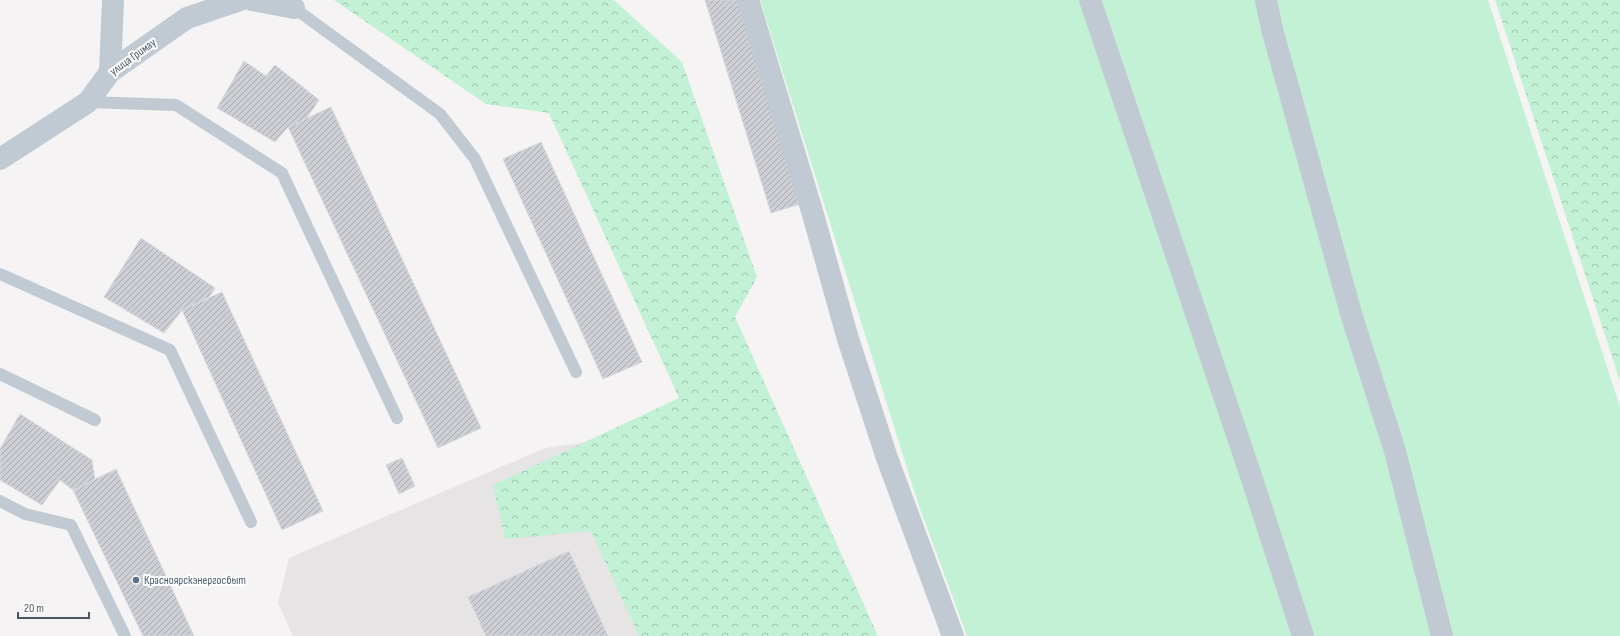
<svg xmlns="http://www.w3.org/2000/svg" width="1620" height="636" viewBox="0 0 1620 636" font-family="'Sofia Sans Condensed',sans-serif">
  <style>
    .education { fill: #e6e4e5 }
    .green { fill: #c3f1d5 }
    .forest { fill: url(#forest-crowns) }
    .building { fill: url(#building-hatch); stroke: #d7d9de }
    .lines { fill: none; stroke-linecap: round; stroke-linejoin: round }
    .service { stroke: #c1cad2; stroke-width: 12 }
    .minor { stroke: #c1cad2; stroke-width: 22 }
    .service-dot { fill: #5c6f8a; stroke: #fff; stroke-width: 1.5 }
    .labels { text-anchor: middle; dominant-baseline: central; stroke-width: 4; stroke-linejoin: round; paint-order: stroke }
    .street-label { font-size: 12px; fill: #4a5661; stroke: #fff }
    .service-label { font-size: 12px; fill: #4e5e75; stroke: #fff; text-anchor: start }
  </style>
  <defs>
    <pattern id="forest-crowns" width="20" height="18" patternUnits="userSpaceOnUse"><rect width="20" height="18" fill="#c3f1d5"/><path d="M2 6a3 3 0 1 1 6 0M12 15a3 3 0 1 1 6 0" fill="none" stroke="#a0c6b0"/></pattern>
    <pattern id="building-hatch" width="6" height="6" patternUnits="userSpaceOnUse"><rect width="6" height="6" fill="#cdcfd5"/><path d="M-1 1l2-2M0 6l6-6M5 7l2-2" fill="none" stroke="#a8abb0"/></pattern>
  </defs>
  <rect width="100%" height="100%" fill="#f5f3f3"/>
  <path class="education" d="M737 421 833 636H293L278 603 289 558 545 448Z"/>
  <path class="green" d="M760 0H1488L1620 407V636H967L918 503Z"/>
  <path class="forest" d="M334 0H614L682 62 757 277 735 317 878 636H639L591 531 505 539 493 485 679 398 549 113 486 104Z
    M1495 0H1620V381Z"/>
  <path class="building" d="M705 0H737L800 204 771 213Z
    M244 61 266 76 275 65 319 100 306 119 288 127 275 142 217 108Z
    M331 107 481 428 438 448 288 127Z
    M541 142 642 362 603 379 503 159Z
    M141 238 215 288 209 297 182 310 164 333 104 297Z
    M222 292 323 511 282 530 182 310Z
    M20 414 92 460 95 480 73 490 60 480 42 505 0 480V449Z
    M402 458 415 486 399 494 386 465Z
    M116 469 194 636H143L73 490Z
    M569 551 608 636H486L468 597Z"/>
  <g class="lines">
    <path class="service" d="M294 8 440 114 475 159 576 372
      M88 102 176 105 282 173 397 418
      M0 274 170 350 251 522
      M0 374 95 420
      M0 501 25 514 71 525 125 636"/>
    <path class="minor" d="M252 0 294 8
      M748 0 812 211 848 339 887 458 953 636
      M1090 0 1252 479 1303 636
      M1266 0 1272 29 1352 317 1395 451 1442 636
      M110 72 113 0
      M0 159 88 102 110 72 187 18 240 0"/>
  </g>
  <circle class="service-dot" cx="136" cy="580" r="4"/>
  <g class="labels">
    <g class="street-label">
      <text transform="translate(133 57) rotate(-36)">улица Гримау</text>
    </g>
    <g class="service-label">
      <text x="144" y="580">Красноярскэнергосбыт</text>
    </g>
  </g>
  <path d="M18 612v6h71v-6" fill="none" stroke="#4a5661" stroke-width="2"/>
  <text x="24" y="612" font-size="12" fill="#4a5661" stroke="#ffffff" stroke-width="3" paint-order="stroke">20 m</text>
</svg>
